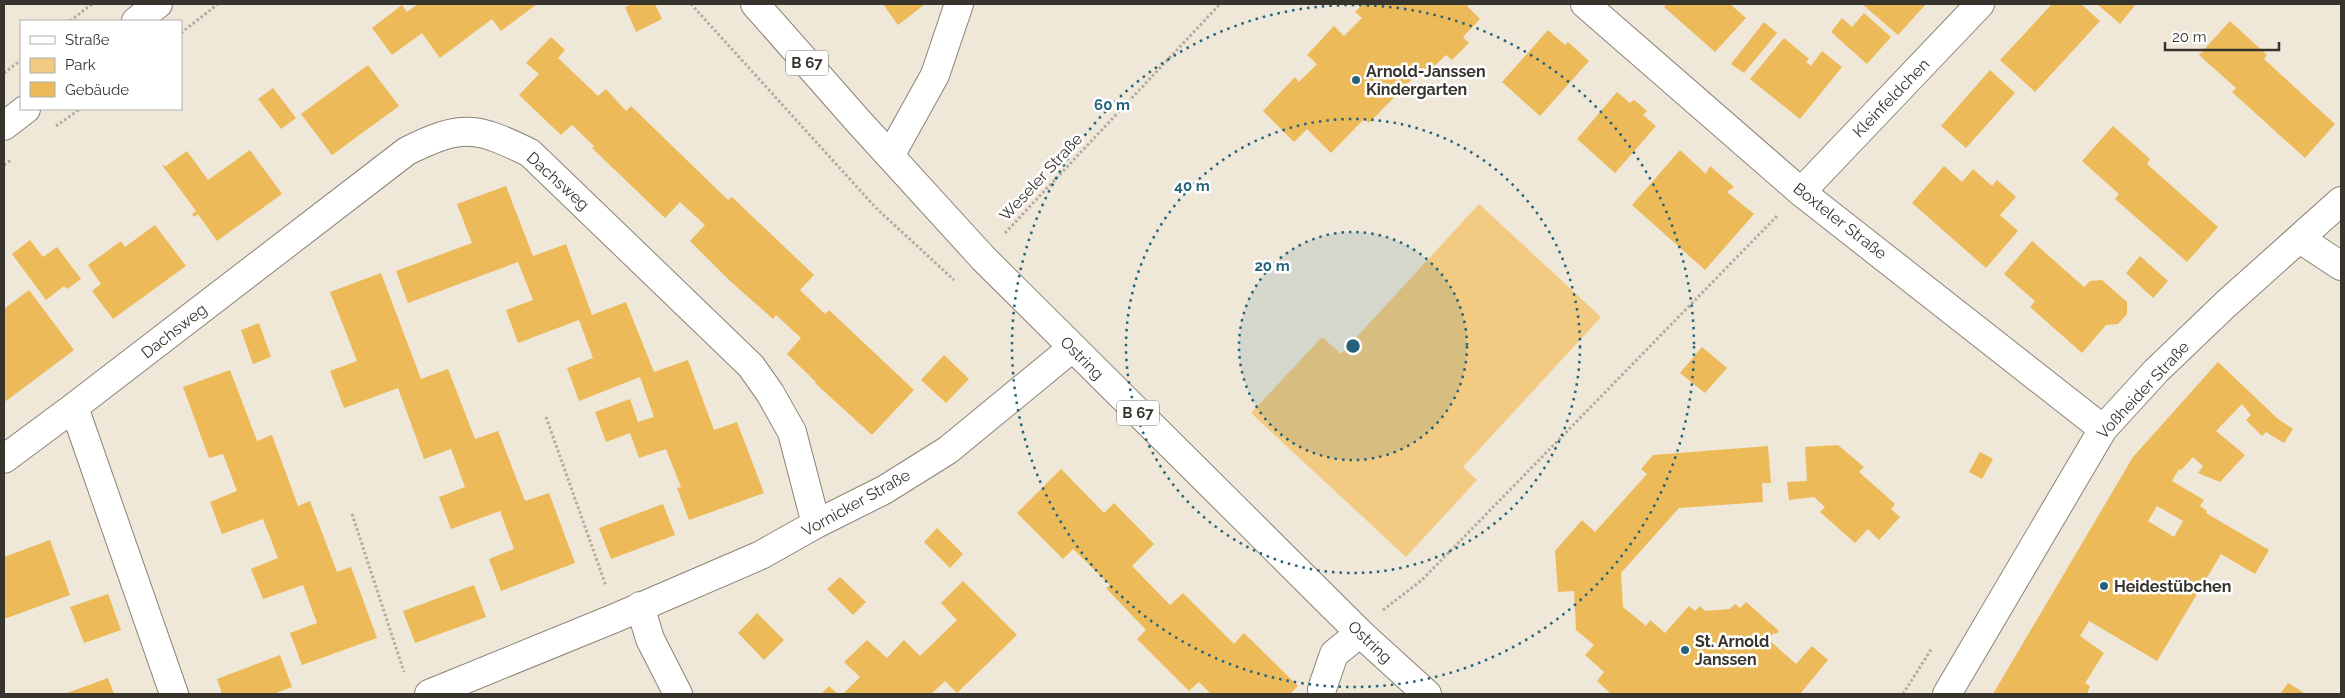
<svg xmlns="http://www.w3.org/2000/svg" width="2345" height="698" viewBox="0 0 2345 698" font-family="Raleway,sans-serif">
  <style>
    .green { fill: #f2ca81 }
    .building { fill: #ecba58; fill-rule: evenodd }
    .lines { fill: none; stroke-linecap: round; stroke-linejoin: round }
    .minor-casing { stroke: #8b8376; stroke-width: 30 }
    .major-casing { stroke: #8b8376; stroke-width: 30 }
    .path { stroke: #b2aca0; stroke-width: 3; stroke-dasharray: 2.5 2.5; stroke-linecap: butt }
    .minor { stroke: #fff; stroke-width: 28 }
    .major { stroke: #fff; stroke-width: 28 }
    .ring { fill: none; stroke: #246379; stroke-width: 2.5; stroke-dasharray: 2.5 5 }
    .poi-dot { fill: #246379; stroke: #fff; stroke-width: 2 }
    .labels { text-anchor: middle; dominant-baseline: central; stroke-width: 5; stroke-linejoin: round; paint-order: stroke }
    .shield { fill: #fff; stroke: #73716d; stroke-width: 1 }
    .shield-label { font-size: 15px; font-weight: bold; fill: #37342e }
    .poi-label { font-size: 16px; font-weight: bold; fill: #37342e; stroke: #fff; text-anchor: start }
    .street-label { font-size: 16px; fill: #37342e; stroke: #fff }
    .centre { fill: #246379; stroke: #fff; stroke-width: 2.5 }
    .ring-label { font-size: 15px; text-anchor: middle; font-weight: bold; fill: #246379; stroke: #fff; stroke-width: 5; stroke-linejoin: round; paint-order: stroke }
  </style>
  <rect width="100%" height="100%" fill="#efe7d8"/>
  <path class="green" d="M1479 204 1601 317 1463 467 1477 480 1406 557 1251 413 1322 337 1341 354Z"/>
  <path class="building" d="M418 4H537L501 31 492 19 440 58 422 33 392 55 372 28 402 5 407 12Z
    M633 4H655L662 19 636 32 625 7Z
    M883 4H925L898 25Z
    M1363 4H1470L1467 6 1480 19 1463 37 1469 43 1452 60 1446 55 1428 72 1423 68 1369 123 1364 119 1331 153 1307 129 1294 142 1263 111 1295 77 1299 82 1317 64 1307 55 1334 26 1344 36 1362 18 1355 12Z
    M1667 4H1730L1746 18 1715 52 1664 7Z
    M1862 4H1926L1898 35Z
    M2052 4H2081L2100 21 2035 92 2000 60Z
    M2097 4H2136L2120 24Z
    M1864 13 1891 37 1867 64 1831 32 1842 18 1852 27Z
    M2230 21 2267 55 2264 59 2335 124 2305 158 2232 92 2236 88 2199 55Z
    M1764 22 1777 33 1744 73 1731 64Z
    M1548 30 1565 45 1568 42 1589 61 1540 116 1502 82Z
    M551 37 565 50 558 58 598 96 606 89 626 111 631 106 728 200 732 197 814 275 800 290 825 314 829 310 914 390 872 435 815 383 816 382 787 354 801 338 776 315 773 319 730 281 690 241 705 225 680 202 665 218 592 148 594 146 572 125 561 135 519 95 539 74 526 63Z
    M1784 38 1809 59 1806 62 1811 66 1822 51 1842 67 1800 119 1750 79Z
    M368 65 399 106 332 155 301 114Z
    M1990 70 2015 93 1966 148 1941 126Z
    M273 88 296 118 281 129 258 99Z
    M1617 92 1630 103 1634 100 1647 111 1643 115 1656 126 1615 173 1577 139Z
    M2113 126 2150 159 2147 164 2218 227 2187 262 2115 199 2119 194 2082 161Z
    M250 150 282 194 217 241 198 214 194 217 192 214 196 211 162 165 166 166 187 151 208 180Z
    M1680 150 1706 174 1710 166 1734 187 1727 192 1754 214 1705 270 1632 205Z
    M1944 166 1962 182 1973 169 1992 186 1997 180 2016 197 2000 215 2018 231 1986 268 1912 203Z
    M506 186 533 256 566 244 592 315 626 302 654 372 688 360 714 430 737 422 764 493 689 520 677 488 681 487 666 449 639 458 630 433 606 442 595 412 630 399 638 422 654 417 640 377 579 401 567 368 593 358 579 320 518 343 506 310 533 300 518 262 408 303 396 271 472 243 457 204Z
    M155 225 186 266 113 319 92 291 101 284 88 265 121 241 125 247Z
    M30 240 43 257 57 247 81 279 67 289 64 286 46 300 12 254Z
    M2032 241 2084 287 2090 281 2102 280 2127 302V314L2118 324 2106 325 2082 353 2030 307 2035 301 2004 274Z
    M2140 256 2168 281 2153 298 2126 273Z
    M381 273 421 379 448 369 475 439 498 431 525 501 549 493 575 563 501 591 489 559 514 549 500 511 451 529 439 497 465 487 451 449 424 459 398 388 344 408 330 371 357 361 330 292Z
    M29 290 74 350 6 401 4 399V309Z
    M259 323 271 357 253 364 241 330Z
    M1702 347 1727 368 1705 393 1680 373Z
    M944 355 969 379 946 403 921 380Z
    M2218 362 2278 419 2293 429 2284 443 2266 432 2262 436 2246 420 2251 415 2242 404 2216 431 2245 455 2220 482 2198 473 2203 466 2193 457 2181 470 2179 469 2172 481 2204 500 2200 506 2207 511 2206 513 2269 550 2255 574 2221 554 2157 661 2089 621 2080 636 2104 653 2085 683 2090 686 2087 694H1993L2133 457ZM2157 506 2183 521 2174 537 2148 521Z
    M230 370 257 441 272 435 298 506 310 501 337 572 351 567 377 638 302 665 290 633 317 623 303 585 263 599 251 569 278 558 263 519 222 534 210 502 237 491 223 454 209 458 183 387Z
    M1838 445 1864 467 1859 472 1895 504 1891 509 1900 517 1879 540 1868 529 1855 543 1820 512 1825 507 1814 497 1789 500 1787 482 1807 481 1805 447Z
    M1768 446 1771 483H1762L1763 502 1679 508 1621 573 1623 607 1646 626 1650 620 1665 633 1689 606 1695 611 1700 606 1705 611 1730 609 1735 604 1740 608 1746 602 1779 631 1776 634 1774 633 1768 639 1796 664 1812 646 1828 660 1800 694H1611L1597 681 1604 672 1585 655 1594 645 1576 630 1574 591 1558 592 1555 551 1582 520 1595 532 1647 474 1641 469 1653 455Z
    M1980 452 1993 459 1982 479 1969 472Z
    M1061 469 1104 513 1114 503 1154 544 1132 566 1170 605 1183 593 1234 644 1244 633 1298 686 1290 694H1211L1199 682 1189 691 1137 639 1146 630 1106 588 1110 585 1073 549 1063 559 1017 513Z
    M663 504 675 535 611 559 599 528Z
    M937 528 963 554 950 568 924 542Z
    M50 540 70 595 4 619V557Z
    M840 577 866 602 853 615 827 589Z
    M963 581 1017 635 957 693 945 681 931 694H843L860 677 844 662 867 640 887 658 904 640 920 656 957 620 941 603Z
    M474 585 486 617 415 643 403 611Z
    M108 594 121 630 84 643 70 607Z
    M757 613 784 640 764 660 738 633Z
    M280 655 292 687 273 694H222L217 679Z
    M108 678 114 694H64Z
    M2288 683 2306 694H2280Z
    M829 686 838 694H821Z"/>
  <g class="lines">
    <g class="minor-casing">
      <path id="minor" d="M1585 4 1801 192 2103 429
        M890 156 935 75 959 4
        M1801 192 1980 4
        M2300 239 2341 266
        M74 407 174 694
        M4 459 74 407 407 151C462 124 475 126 530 153L751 366 770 393 792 432 816 524
        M640 606 650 639 678 694
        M1322 689 1334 654 1360 633
        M429 694 615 618 761 555 816 524 884 490 948 450 1072 348
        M1947 694 2103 429 2156 371 2226 304 2341 201"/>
    </g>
    <g class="major-casing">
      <path id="major" d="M755 4 859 122 983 258 1360 633 1427 694
        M136 21 158 4
        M4 126 26 109"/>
    </g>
    <path class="path" d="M691 4 876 208 954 280
      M70 21 92 4
      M181 33 218 4
      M4 73 21 60
      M56 126 80 109
      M4 165 11 160
      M1005 233 1220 4
      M546 417 606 586
      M352 514 404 672
      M1383 610 1422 580 1778 215
      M1903 694 1932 648"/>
    <use href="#minor" class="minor"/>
    <use href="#major" class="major"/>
  </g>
  <circle cx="1353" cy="346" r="114" fill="#246379" fill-opacity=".12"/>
  <g class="ring">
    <circle cx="1353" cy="346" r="114"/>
    <circle cx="1353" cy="346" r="227"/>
    <circle cx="1353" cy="346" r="341"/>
  </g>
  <g class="poi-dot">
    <circle cx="1356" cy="80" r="5"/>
    <circle cx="2104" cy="586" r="5"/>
    <circle cx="1685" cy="650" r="5"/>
  </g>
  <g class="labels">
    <g class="shield">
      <rect x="786" y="50.5" width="42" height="25" rx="4"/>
      <rect x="1117" y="400.5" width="42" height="25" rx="4"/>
    </g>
    <g class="shield-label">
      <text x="807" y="63">B 67</text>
      <text x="1138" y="413">B 67</text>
    </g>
    <g class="poi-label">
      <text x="1366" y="71">Arnold-Janssen<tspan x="1366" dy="18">Kindergarten</tspan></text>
      <text x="2114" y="586">Heidestübchen</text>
      <text x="1695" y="641">St. Arnold<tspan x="1695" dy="18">Janssen</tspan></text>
    </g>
    <g class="street-label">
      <text transform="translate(1891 98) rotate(-46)">Kleinfeldchen</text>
      <text transform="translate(1041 177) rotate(-47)">Weseler Straße</text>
      <text transform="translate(558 181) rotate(42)">Dachsweg</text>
      <text transform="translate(1840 221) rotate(38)">Boxteler Straße</text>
      <text transform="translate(174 331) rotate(-38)">Dachsweg</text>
      <text transform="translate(1082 358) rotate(45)">Ostring</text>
      <text transform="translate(2143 390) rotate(-47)">Voßheider Straße</text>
      <text transform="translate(856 503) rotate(-29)">Vornicker Straße</text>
      <text transform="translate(1370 642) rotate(43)">Ostring</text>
    </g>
  </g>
  <circle cx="1353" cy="346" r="8" class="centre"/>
  <g class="ring-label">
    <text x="1112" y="110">60 m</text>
    <text x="1192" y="191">40 m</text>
    <text x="1272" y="271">20 m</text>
  </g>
  <rect width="2345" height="698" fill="none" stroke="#37342e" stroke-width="10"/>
  <rect x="20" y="20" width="162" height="90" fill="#ffffff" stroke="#afaeab"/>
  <rect x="30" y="36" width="25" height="8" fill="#ffffff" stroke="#afaeab"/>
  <text x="65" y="45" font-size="15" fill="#37342e">Straße</text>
  <rect x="30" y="58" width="25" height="15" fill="#f2ca81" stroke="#afaeab"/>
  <text x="65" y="70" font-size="15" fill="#37342e">Park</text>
  <rect x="30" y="82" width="25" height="15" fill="#ecba58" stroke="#afaeab"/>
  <text x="65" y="95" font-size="15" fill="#37342e">Gebäude</text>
  <path d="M2165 42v8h114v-8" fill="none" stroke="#37342e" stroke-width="2.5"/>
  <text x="2172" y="42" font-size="15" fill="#37342e" stroke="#ffffff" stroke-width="4" paint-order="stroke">20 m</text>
</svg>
